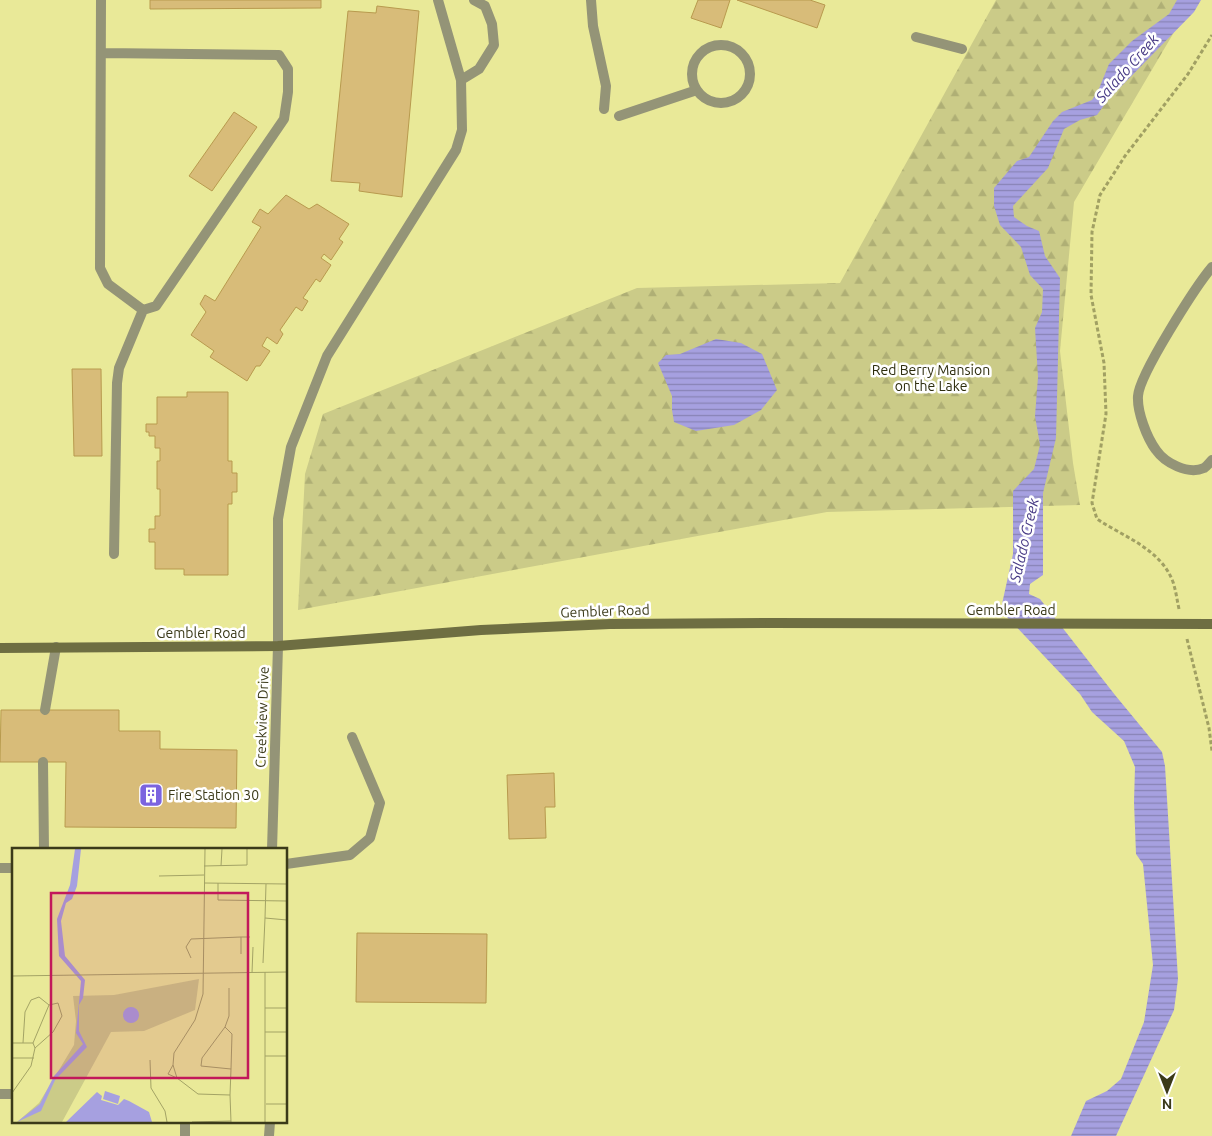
<svg xmlns="http://www.w3.org/2000/svg" width="1212" height="1136" viewBox="0 0 1212 1136" font-family="Ubuntu,sans-serif">
  <style>
    .forest { fill: url(#forest-firs) }
    .water { fill: url(#water-rules) }
    .building { fill: #d8bc79; stroke: #b89a4e }
    .lines { fill: none; stroke-linecap: round; stroke-linejoin: round }
    .path { stroke: #a1a063; stroke-width: 3; stroke-dasharray: 4 2.5; stroke-linecap: butt }
    .service { stroke: #949477; stroke-width: 10 }
    .minor { stroke: #949477; stroke-width: 10 }
    .secondary { stroke: #6e6e42; stroke-width: 10 }
    .secondary-bridge { stroke: #6e6e42; stroke-width: 10 }
    .labels { text-anchor: middle; dominant-baseline: central; stroke-width: 5; stroke-linejoin: round; paint-order: stroke }
    .park-label { font-size: 14px; fill: #2e2d0e; stroke: #fff }
    .street-label { font-size: 14px; fill: #3b3a19; stroke: #fff }
    .poi-label { font-size: 14px; fill: #3b3a19; stroke: #fff; text-anchor: start }
    .water-label { font-size: 15px; font-style: italic; fill: #473a85; stroke: #fff }
    .inset-road { fill: none; stroke: #a3a365; stroke-width: 1 }
    .view { fill: #c2185b; fill-opacity: 0.15; stroke: #c2185b; stroke-width: 2.5 }
    .inset-edge { fill: none; stroke: #3b3a19; stroke-width: 2.5 }
  </style>
  <defs>
    <pattern id="forest-firs" width="22" height="20" patternUnits="userSpaceOnUse" patternTransform="scale(1.25)"><rect width="22" height="20" fill="#cbcb88"/><path d="M5 1l3.5 6h-7zM16 11l3.5 6h-7z" fill="#afaf75"/></pattern>
    <pattern id="water-rules" width="6" height="5" patternUnits="userSpaceOnUse" patternTransform="scale(1.25)"><rect width="6" height="5" fill="#a6a0e0"/><path d="M0 2.5h6" fill="none" stroke="#8883b5"/></pattern>
  </defs>
  <rect width="100%" height="100%" fill="#e9e998"/>
  <path class="forest" d="M996 0H1193L1074 202 1060 351 1073 463 1080 505 827 512 298 610 305 474 323 414 637 288 840 283Z"/>
  <path class="water" d="M1177 0H1201L1194 12 1107 101 1097 115 1080 120 1064 129 1048 168 1013 206 1014 217 1027 226 1039 231 1045 256 1060 278 1056 438 1043 493V575L1030 584 1029 594 1040 599 1115 695 1162 752 1165 766 1178 979 1174 1010 1116 1136H1071L1086 1101 1107 1091 1121 1079 1144 1022 1153 965 1143 864 1136 854 1134 802 1135 767 1124 741 1092 712 1080 694 1005 615 1002 604 1013 554V491L1034 469 1040 445 1035 416 1038 377 1035 328 1042 312 1043 289 1030 275 1021 247 1000 225 994 206V188L1017 161 1029 157 1053 121 1062 112 1092 100 1098 91 1109 64 1132 41 1169 14Z
    M716 339 741 343 762 354 777 390 761 410 734 425 696 431 674 422 672 410V396L658 363 666 355 680 354Z"/>
  <path class="building" d="M150 0H321V8L150 9Z
    M698 0H730L721 28 691 18Z
    M737 0H810L825 5 817 28Z
    M377 6 419 11 402 197 359 191 360 183 331 181 348 11 376 13Z
    M234 112 257 127 212 191 189 176Z
    M286 195 309 209 317 204 349 224 339 239 343 242 331 260 324 254 321 258 331 265 320 282 316 279 303 298 308 301 302 311 296 307 280 330 283 334 277 344 267 337 262 346 270 351 260 366H256L247 381 210 357 214 351 191 335 206 312 200 304 205 295 215 301 261 227 252 222 260 209 268 214Z
    M72 369H101L102 456H74Z
    M187 392H228V461H232V473H237V492H232V504H228V575H184V569H155V542H149V529H155V516H160V489H157V461H160V448H155V436H149V432H146V424H157V397H187Z
    M1 710H119V731H160V749L237 750 236 828 65 827 66 762H0Z
    M554 773 555 807H545L546 838 509 839 507 775Z
    M357 933 487 934 486 1003 356 1002Z"/>
  <g class="lines">
    <path class="path" d="M1179 609C1177 600 1176 591 1173 582 1161 549 1124 537 1097 519L1092 503 1106 414 1104 363 1091 295 1092 232 1100 195 1125 156 1188 74 1212 35
      M1187 639 1209 728 1212 751"/>
    <path class="service" d="M101 0 100 268 108 284 143 310 156 306 284 119 288 92V69L279 55 102 53
      M591 0 593 26 606 86 604 109
      M916 37 962 49
      M692 74a29 29 0 1 1 58 0a29 29 0 1 1-58 0Z
      M461 80 479 69 494 45 492 24 485 6 474 0
      M619 116 697 90
      M1212 267C1196 286 1139 375 1138 396 1137 412 1147 438 1156 450 1165 463 1188 475 1204 468 1207 466 1210 462 1212 460
      M114 554 117 383 119 368 143 310
      M278 646V519L291 447 327 356 456 150 462 130 461 80 438 0
      M45 710 56 647
      M43 762 44 850
      M286 864 350 855 370 838 380 803 352 737
      M0 868H14
      M0 1094H14
      M185 1136V1122"/>
    <path class="minor" d="M272 850 278 646
      M269 1136 270 1122"/>
    <path class="secondary" d="M0 648 278 646 481 630 610 624 770 623"/>
    <path class="secondary-bridge" d="M770 623 1212 624"/>
  </g>
  <defs>
    <g id="building-square" transform="scale(1.25)"><rect x="-9" y="-9" width="18" height="18" rx="4" fill="#7b64df" stroke="#fff"/><path d="M-4-6H4V6H1V3H-1V6H-4ZM-2.5-4.3h1.7v1.8h-1.7ZM.8-4.3h1.7v1.8H.8ZM-2.5-1h1.7V.8h-1.7ZM.8-1h1.7V.8H.8Z" fill="#fff"/></g>
  </defs>
  <g fill-rule="evenodd">
    <use href="#building-square" x="151" y="795"/>
  </g>
  <g class="labels">
    <g class="park-label">
      <text x="931" y="370">Red Berry Mansion<tspan x="931" dy="16">on the Lake</tspan></text>
    </g>
    <g class="street-label">
      <text x="1011" y="610">Gembler Road</text>
      <text transform="translate(605 611) rotate(-2)">Gembler Road</text>
      <text x="201" y="633">Gembler Road</text>
      <text transform="translate(262 717) rotate(-88)">Creekview Drive</text>
    </g>
    <g class="poi-label">
      <text x="168" y="795">Fire Station 30</text>
    </g>
    <g class="water-label">
      <text transform="translate(1127 68) rotate(-48)">Salado Creek</text>
      <text transform="translate(1024 540) rotate(-77)">Salado Creek</text>
    </g>
  </g>
  <g transform="translate(12 848)">
    <rect width="275" height="275" fill="#e9e998"/>
    <path d="M187 131 183 162 132 183 99 184 50 274H5L27 255 62 197 64 173 61 148 102 147Z" fill="#cbcb88"/>
    <path d="M63 1H69L65 38 60 51 54 55 49 73 53 108 73 132 71 150 67 157V183L75 199 43 232 29 263 5 274 28 256 42 228 71 196 64 185 69 133 47 108 45 71 58 37ZM111 167a8 8 0 1 1 16 0a8 8 0 1 1-16 0ZM93 243 108 248 106 256 91 251ZM85 244 90 248 89 252 106 257 112 251 117 253 137 264 140 274H54Z" fill="#a6a0e0"/>
    <path class="inset-road" d="M193 1 191 146 183 172 162 205 161 217 165 230 186 246 218 247 219 274M192 18 235 17V1M209 18 210 1M147 28 192 27M192 35 275 36M206 35V52L275 53M253 70 254 36M229 106V89H238M179 110 174 99 179 91 229 89M251 115 253 70 275 72M253 124V274M240 125 241 99M0 128 275 124M253 160H275M213 179 217 168V140M253 184H275M0 195H21L23 200 19 218 0 245M11 195 13 164 19 152 27 149 37 157 21 195M23 200 41 184 50 168 46 155 37 157M253 208H275M0 210H22M138 212 139 240 153 263 155 274M161 217 156 226 165 230M218 247 219 221 189 218 190 210 213 179 220 186 219 221M254 256H275M180 274 219 273"/>
    <path class="view" d="M39 45H236V230H39Z"/>
    <rect width="275" height="275" class="inset-edge"/>
  </g>
  <g transform="translate(1167 1091) rotate(180)" stroke="#ffffff" stroke-width="4" paint-order="stroke">
  <path d="M0-4L9 19L0 12L-9 19Z" fill="#3b3a19"/>
  <text y="-8" font-size="14" font-weight="bold" text-anchor="middle" fill="#3b3a19">N</text>
  </g>
</svg>
